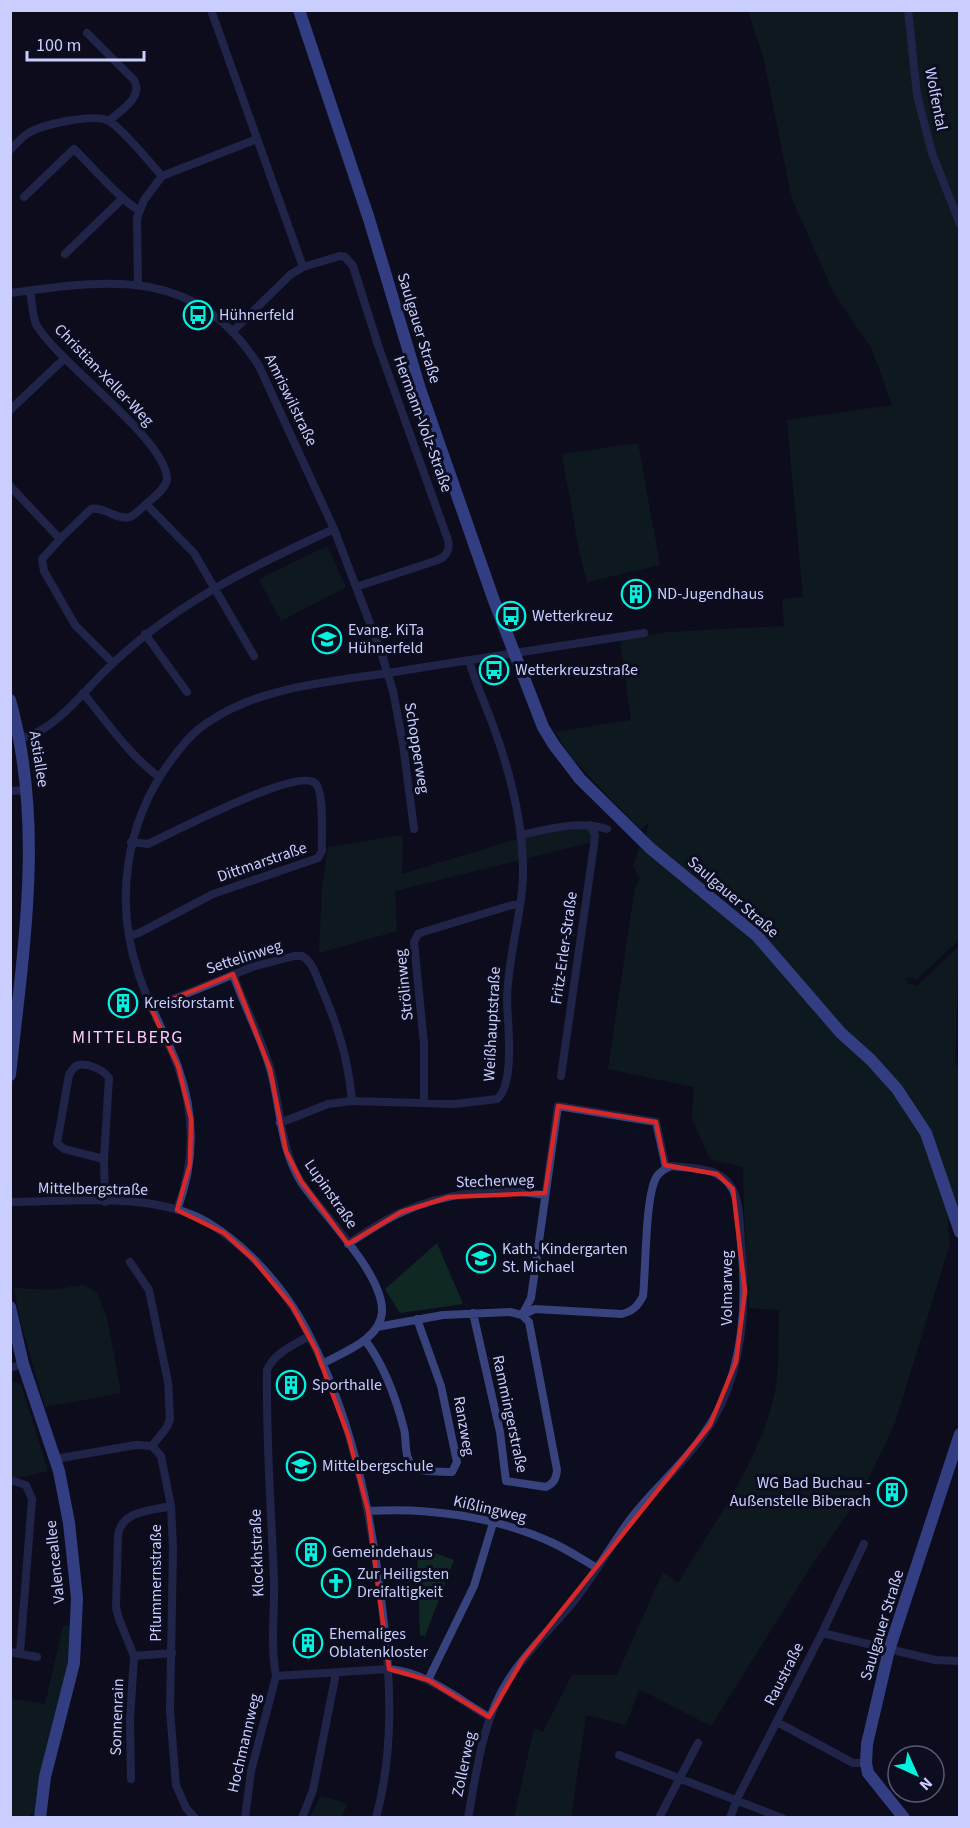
<svg xmlns="http://www.w3.org/2000/svg" width="970" height="1828" viewBox="0 0 970 1828" font-family="'Source Sans 3',sans-serif">
  <style>
    .green { fill: #102823 }
    .lines { fill: none; stroke-linecap: round; stroke-linejoin: round }
    .street { stroke: #38427d; stroke-width: 8 }
    .secondary { stroke: #637bfd; stroke-width: 12 }
    .marked { fill: none; stroke: #d62828; stroke-width: 4.5; stroke-linejoin: round }
    .labels { text-anchor: middle; dominant-baseline: central; stroke-width: 6; stroke-linejoin: round; paint-order: stroke }
    .street-label { font-size: 16px; fill: #cacefe; stroke: #0c0d1e }
    .poi-label { font-size: 16px; fill: #cacefe; stroke: #0c0d1e; text-anchor: start }
    .neighbourhood-label { font-size: 18px; letter-spacing: 1.5px; fill: #feccf5; stroke: #0c0d1e }
  </style>
  <rect width="100%" height="100%" fill="#0c0d1e"/>
  <path class="green" d="M748 11H959V940L917 979 905 977 907 983 917 986 959 946 955 1065H960L959 1228 949 1201 948 1227 950 1243 895 1423 860 1496 813 1563 711 1726 639 1689 626 1725 586 1715 571 1817 514 1818 534 1728 543 1732 572 1675H617L663 1572 678 1583C713 1524 761 1460 775 1392 780 1369 778 1334 779 1310L749 1308C748 1261 743 1214 743 1167L710 1159 692 1119 694 1087 608 1069 635 887 640 879 633 866 639 847 763 947 881 1079 924 1134 928 1131 887 1073 737 911 646 837 649 822 641 830 570 756 556 732 631 720 620 639 670 632 784 626 782 599 803 597 787 420 892 405 872 349 835 295 792 199 763 56Z
    M638 443 660 565 587 582 578 545 562 454Z
    M327 546 346 587 281 621 259 579Z
    M602 827 592 842 395 891 397 931 319 953 322 887 328 847 403 835 402 874 537 833Z
    M437 1243 463 1304 400 1313 385 1289Z
    M84 1285 97 1293 107 1318 121 1393 45 1407 20 1320 14 1288 52 1290Z
    M10 1381 21 1384 48 1471 19 1478 11 1477Z
    M417 1551H429L454 1560 425 1636 420 1635Z
    M70 1625 72 1664 36 1813 30 1814 29 1817 11 1818V1699L45 1704 63 1626Z
    M321 1796 347 1804 342 1817H310Z"/>
  <g class="lines">
    <path class="street" d="M211 10 303 267 340 256 345 257 353 266 378 345 448 540C450 550 447 556 438 560L356 587
      M908 10 917 95 932 153 960 224
      M87 33 134 80C144 97 121 110 109 121
      M10 150C15 145 21 138 27 134 42 124 94 113 109 121 123 129 150 163 162 176
      M24 197 74 149C87 161 125 205 139 210
      M65 254 123 198
      M138 285 137 218 144 200 162 176 257 139
      M30 291C32 301 32 317 37 326 61 365 167 440 167 479 166 489 153 498 146 504L194 553 254 656
      M10 293C113 279 196 267 259 366L334 529 382 655 393 691 403 744 414 829
      M233 331 290 275 303 267
      M10 410 65 358
      M10 486 60 539 42 559 44 571 75 625 113 663
      M60 539 91 509C105 506 117 521 130 517 136 514 142 508 146 504
      M145 634 187 692
      M83 693C108 723 128 754 159 777
      M21 738C51 733 81 695 102 674 168 607 250 567 334 529
      M10 791 28 790
      M521 835C548 829 580 820 607 829
      M129 936 139 933 213 894 318 858 322 851C321 837 325 791 315 783 297 767 172 833 148 844L131 842
      M233 974C244 1006 260 1035 270 1068 281 1106 279 1147 301 1182 322 1214 384 1274 382 1312 380 1340 343 1352 322 1364
      M151 1008 252 967 294 956H302C313 962 316 976 321 987 338 1026 348 1058 352 1101
      M561 1076 594 845 595 835 590 825
      M424 1103V1044L414 942 418 934 423 932 512 905H519
      M280 1123 328 1104 352 1101 455 1104 497 1099C515 1084 508 1025 507 1002 507 956 524 910 523 866 522 819 510 772 494 728 486 705 475 683 469 660
      M104 1159 64 1149 57 1143 69 1075C71 1072 73 1068 76 1066 85 1061 104 1070 109 1078L104 1159 105 1202
      M10 1202C72 1202 152 1191 207 1222 244 1244 279 1282 301 1320 351 1409 372 1514 383 1615 391 1682 394 1751 376 1818
      M177 1210C195 1163 195 1114 178 1067 166 1034 148 1005 138 972 114 901 126 823 169 763 181 747 193 731 210 721 261 687 328 682 388 673 473 659 558 646 644 633
      M348 1244C365 1233 382 1221 400 1213 443 1193 498 1186 545 1195
      M130 1262 149 1290 168 1382 170 1419 167 1427 152 1446
      M473 1313 500 1432 506 1481 546 1487C554 1483 556 1479 557 1470L529 1322 522 1315 531 1298 558 1106 656 1122 666 1168
      M377 1327 443 1315 510 1312 522 1315 535 1309 622 1314C633 1311 638 1306 643 1296 646 1270 645 1194 657 1176 661 1171 666 1168 672 1166 686 1168 705 1168 717 1174 742 1186 739 1220 741 1243 748 1310 743 1382 701 1438 680 1467 654 1489 632 1517 610 1546 593 1578 570 1606 549 1631 526 1652 509 1679 482 1720 477 1770 468 1818
      M309 1336C293 1346 275 1352 267 1370 266 1440 271 1510 274 1580 275 1612 270 1644 276 1676L389 1669C426 1672 458 1699 489 1717
      M365 1340C384 1365 396 1398 404 1429 407 1440 403 1460 415 1468 424 1473 442 1471 452 1472L457 1462 441 1386 417 1319
      M10 1368 23 1364
      M55 1459 136 1445 152 1446 161 1456 171 1506 173 1549 170 1711 176 1785 186 1808 195 1818
      M10 1480 26 1485 32 1499 20 1653
      M368 1511C430 1507 497 1517 553 1543 568 1550 583 1560 597 1568
      M822 1633 935 1660 960 1661
      M10 1652 37 1657
      M134 1656 172 1653
      M428 1680 474 1586 493 1523
      M777 1722 853 1763H866
      M619 1755 782 1818
      M131 1779 130 1720 134 1656 119 1619 116 1608 118 1535C122 1510 151 1511 171 1506
      M245 1818 251 1771 276 1676
      M302 1818 313 1790 336 1673
      M659 1818 698 1743
      M730 1818 737 1799 822 1633 864 1544"/>
    <path class="secondary" d="M299 10 369 219 420 389 493 598 543 727 554 745 580 779 650 848 757 936 841 1033 871 1060 897 1089 926 1133 960 1232
      M10 700C45 825 23 949 10 1075
      M10 1307 23 1364 59 1471 69 1523 77 1598 74 1663 45 1777 40 1818
      M904 1818 868 1773 866 1763 867 1744 889 1650 960 1434"/>
  </g>
  <path d="M0 0H970V1828H0ZM233 974 270 1069 286 1151 301 1181 348 1244 401 1212 449 1197 545 1193 558 1106 656 1122 665 1165 717 1174 733 1189 745 1291 736 1362 710 1425 523 1659 489 1717 428 1680 389 1669 368 1511 348 1435 316 1350 292 1306 253 1259 224 1233 177 1210 190 1164 191 1119 178 1066 151 1008Z" fill="#0c0d1e" fill-opacity=".55" fill-rule="evenodd"/>
  <path class="marked" d="M233 974 270 1069 286 1151 301 1181 348 1244 401 1212 449 1197 545 1193 558 1106 656 1122 665 1165 717 1174 733 1189 745 1291 736 1362 710 1425 523 1659 489 1717 428 1680 389 1669 368 1511 348 1435 316 1350 292 1306 253 1259 224 1233 177 1210 190 1164 191 1119 178 1066 151 1008Z"/>
  <defs>
    <g id="bus-ring" transform="scale(1.5)"><circle r="9.5" fill="#0c0d1e" stroke="#03f1de" stroke-width="1.5"/><path d="M-5-6H5V4H4V6H2V4H-2V6H-4V4H-5ZM-3.5-4V0h7V-4ZM-3.5 1.2v1.5H-2V1.2ZM2 1.2v1.5H3.5V1.2Z" fill="#03f1de"/></g>
    <g id="building-ring" transform="scale(1.5)"><circle r="9.5" fill="#0c0d1e" stroke="#03f1de" stroke-width="1.5"/><path d="M-4-6H4V6H1V3H-1V6H-4ZM-2.5-4.3h1.7v1.8h-1.7ZM.8-4.3h1.7v1.8H.8ZM-2.5-1h1.7V.8h-1.7ZM.8-1h1.7V.8H.8Z" fill="#03f1de"/></g>
    <g id="school-ring" transform="scale(1.5)"><circle r="9.5" fill="#0c0d1e" stroke="#03f1de" stroke-width="1.5"/><path d="M0-5L7-2L0 1L-7-2ZM-4 1L0 2.5L4 1V4Q0 6-4 4Z" fill="#03f1de"/></g>
    <g id="church-ring" transform="scale(1.5)"><circle r="9.5" fill="#0c0d1e" stroke="#03f1de" stroke-width="1.5"/><path d="M-1.2-6h2.4v3.5h3.3v2.4h-3.3V6h-2.4V-.1h-3.3v-2.4h3.3Z" fill="#03f1de"/></g>
  </defs>
  <g fill-rule="evenodd">
    <use href="#bus-ring" x="198" y="315"/>
    <use href="#building-ring" x="636" y="594"/>
    <use href="#bus-ring" x="511" y="616"/>
    <use href="#school-ring" x="327" y="639"/>
    <use href="#bus-ring" x="494" y="670"/>
    <use href="#building-ring" x="123" y="1003"/>
    <use href="#school-ring" x="481" y="1258"/>
    <use href="#building-ring" x="291" y="1385"/>
    <use href="#school-ring" x="301" y="1466"/>
    <use href="#building-ring" x="892" y="1492"/>
    <use href="#building-ring" x="311" y="1552"/>
    <use href="#church-ring" x="336" y="1583"/>
    <use href="#building-ring" x="308" y="1643"/>
  </g>
  <g class="labels">
    <g class="street-label">
      <text transform="translate(936 99) rotate(79)">Wolfental</text>
      <text transform="translate(419 328) rotate(73)">Saulgauer Straße</text>
      <text transform="translate(104 375) rotate(46)">Christian-Xeller-Weg</text>
      <text transform="translate(291 400) rotate(64)">Amriswilstraße</text>
      <text transform="translate(423 424) rotate(70)">Hermann-Volz-Straße</text>
      <text transform="translate(417 748) rotate(81)">Schopperweg</text>
      <text transform="translate(39 759) rotate(81)">Astiallee</text>
      <text transform="translate(262 862) rotate(-19)">Dittmarstraße</text>
      <text transform="translate(733 897) rotate(41)">Saulgauer Straße</text>
      <text transform="translate(564 948) rotate(-82)">Fritz-Erler-Straße</text>
      <text transform="translate(244 957) rotate(-18)">Settelinweg</text>
      <text transform="translate(404 985) rotate(-96)">Strölinweg</text>
      <text transform="translate(492 1024) rotate(-87)">Weißhauptstraße</text>
      <text transform="translate(495 1181) rotate(-2)">Stecherweg</text>
      <text transform="translate(93 1189) rotate(1)">Mittelbergstraße</text>
      <text transform="translate(331 1194) rotate(55)">Lupinstraße</text>
      <text transform="translate(727 1288) rotate(-90)">Volmarweg</text>
      <text transform="translate(510 1414) rotate(78)">Rammingerstraße</text>
      <text transform="translate(464 1426) rotate(80)">Ranzweg</text>
      <text transform="translate(490 1509) rotate(13)">Kißlingweg</text>
      <text transform="translate(257 1553) rotate(-92)">Klockhstraße</text>
      <text transform="translate(55 1562) rotate(-96)">Valenceallee</text>
      <text transform="translate(156 1583) rotate(-90)">Pflummernstraße</text>
      <text transform="translate(882 1625) rotate(-73)">Saulgauer Straße</text>
      <text transform="translate(784 1674) rotate(-63)">Raustraße</text>
      <text transform="translate(117 1717) rotate(-88)">Sonnenrain</text>
      <text transform="translate(244 1743) rotate(-77)">Hochmannweg</text>
      <text transform="translate(464 1764) rotate(-78)">Zollerweg</text>
    </g>
    <g class="poi-label">
      <text x="219" y="315">Hühnerfeld</text>
      <text x="657" y="594">ND-Jugendhaus</text>
      <text x="532" y="616">Wetterkreuz</text>
      <text x="348" y="630">Evang. KiTa<tspan x="348" dy="18">Hühnerfeld</tspan></text>
      <text x="515" y="670">Wetterkreuzstraße</text>
      <text x="144" y="1003">Kreisforstamt</text>
      <text x="502" y="1249">Kath. Kindergarten<tspan x="502" dy="18">St. Michael</tspan></text>
      <text x="312" y="1385">Sporthalle</text>
      <text x="322" y="1466">Mittelbergschule</text>
      <text x="871" y="1483" text-anchor="end">WG Bad Buchau -<tspan x="871" dy="18">Außenstelle Biberach</tspan></text>
      <text x="332" y="1552">Gemeindehaus</text>
      <text x="357" y="1574">Zur Heiligsten<tspan x="357" dy="18">Dreifaltigkeit</tspan></text>
      <text x="329" y="1634">Ehemaliges<tspan x="329" dy="18">Oblatenkloster</tspan></text>
    </g>
    <g class="neighbourhood-label">
      <text x="128" y="1037">MITTELBERG</text>
    </g>
  </g>
  <rect width="970" height="1828" fill="none" stroke="#cacefe" stroke-width="24"/>
  <g transform="translate(916 1774) rotate(135)"><circle r="28" fill="#0c0d1e" stroke="#585a78" stroke-width="1.5"/>
  <path d="M0-4.5L10 22L0 15L-10 22Z" fill="#03f1de"/>
  <text y="-9" font-size="16" font-weight="bold" text-anchor="middle" fill="#cacefe">N</text>
  </g>
  <path d="M27 51v9h117v-9" fill="none" stroke="#cacefe" stroke-width="3"/>
  <text x="36" y="51" font-size="18" fill="#cacefe" stroke="#0c0d1e" stroke-width="4.5" paint-order="stroke">100 m</text>
</svg>
